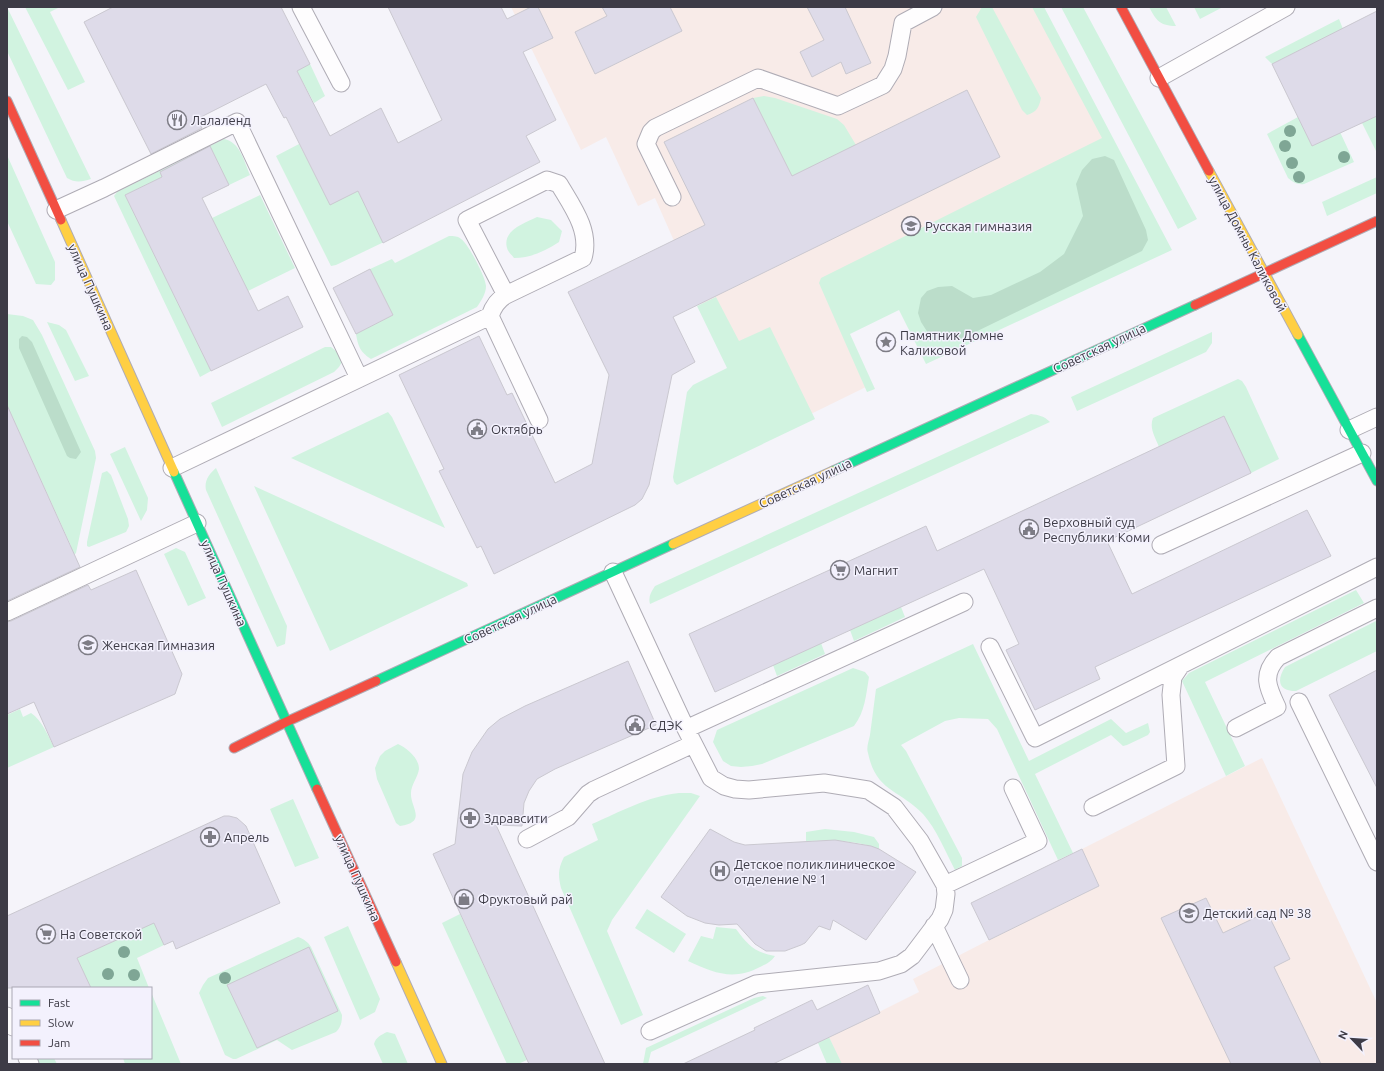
<svg xmlns="http://www.w3.org/2000/svg" width="1384" height="1071" viewBox="0 0 1384 1071" font-family="Ubuntu,sans-serif">
  <style>
    .education { fill: #f8ebe8 }
    .green { fill: #d1f3e0 }
    .forest { fill: #bbddca }
    .building { fill: #dedbe9; stroke: #cac8d0 }
    .lines { fill: none; stroke-linecap: round; stroke-linejoin: round }
    .lane-casing { stroke: #afacb5; stroke-width: 19 }
    .fast-casing { stroke: #afacb5; stroke-width: 11 }
    .slow-casing { stroke: #afacb5; stroke-width: 11 }
    .jam-casing { stroke: #afacb5; stroke-width: 11 }
    .lane { stroke: #fefdfe; stroke-width: 17 }
    .fast { stroke: #16e098; stroke-width: 9 }
    .slow { stroke: #ffcf43; stroke-width: 9 }
    .jam { stroke: #f24e42; stroke-width: 9 }
    .tree { fill: #7fa695 }
    .labels { text-anchor: middle; dominant-baseline: central; stroke-width: 3; stroke-linejoin: round; paint-order: stroke }
    .poi-label { font-size: 13px; fill: #3d3b46; stroke: #f3f1fd; text-anchor: start }
    .street-label { font-size: 13px; fill: #3d3b46; stroke: #f3f1fd }
  </style>
  <rect width="100%" height="100%" fill="#f5f4fa"/>
  <path class="education" d="M511 7H1040L1166 247 903 304 846 331 870 385 766 436 702 304 655 198 638 206 606 137 581 150Z
    M1262 758 1377 1003V1064H841L829 1037 919 992 913 979 989 940 1099 886 1082 849Z"/>
  <path class="green" d="M7 7 91 179C82 182 75 183 67 178L7 51Z
    M25 7H60L50 12 85 82 68 90Z
    M982 7H992L1041 98C1039 107 1037 112 1027 115L1022 110 976 17Z
    M1032 7H1044L1172 250 926 364 899 310 850 334 875 389 867 392 822 290 819 283 821 278 1102 138Z
    M1061 7H1083L1197 219 1178 229Z
    M1149 7H1166L1176 26C1160 26 1156 20 1149 7Z
    M1194 7H1223L1200 19Z
    M1339 19 1343 29 1272 64 1265 57Z
    M310 64 325 96 314 103 297 71Z
    M764 96 775 98 837 119 844 125 856 145 792 176 753 98Z
    M1377 116V150L1376 151 1362 123Z
    M1298 117 1312 146 1340 132 1354 162 1304 184C1297 185 1293 182 1288 178L1267 134Z
    M224 139C240 142 244 161 250 175L229 185 213 152 125 195 211 371 200 377 114 196 117 192Z
    M299 144 330 204 358 191 370 215H373L386 241 336 265 331 266 276 156Z
    M7 155 55 262V280L51 285 36 284 7 221Z
    M1377 177V193L1327 216 1322 202Z
    M260 195 295 268 248 291 212 218Z
    M537 217 551 220 562 231 559 242C545 251 531 258 514 258 512 255 508 252 507 248 502 230 525 223 537 217Z
    M449 236C454 236 458 236 461 239 468 243 486 278 486 286 486 294 481 301 477 307L371 359C360 352 358 346 356 334L393 315 370 269 392 259 395 263Z
    M716 297 739 341 770 327 815 419 677 485 674 482 673 477 687 392 693 385 727 368 697 306Z
    M7 314 23 316 33 320 42 335 95 451 96 458 76 553 71 558 7 575 71 546 7 405Z
    M47 322 59 325 66 330 89 376 75 381Z
    M1212 332V343L1206 352 1077 411 1071 397Z
    M325 347H331L336 351 342 362 339 367 334 372 222 427 211 403Z
    M1238 379 1242 381 1246 387 1279 459 1251 473 1224 416 1159 447C1155 437 1149 428 1153 418Z
    M388 412 392 417 445 528 291 458Z
    M1031 414C1039 415 1044 416 1050 422L650 604C648 597 651 592 655 586Z
    M125 447 148 498 147 510 141 521 110 454Z
    M216 468 287 626 285 644 277 647 206 490C204 481 209 474 216 468Z
    M107 471 111 475 128 519 129 526 126 532 89 547 87 546V542L102 473Z
    M254 486 467 583 468 586 330 651Z
    M176 548 185 552 206 598 188 606 164 554Z
    M1356 590 1364 603 1205 682 1245 766 1226 776 1182 681 1189 673Z
    M901 607 905 617 854 641 850 630Z
    M1376 621 1377 651 1296 691C1279 691 1276 681 1285 667Z
    M821 643 825 654 777 676 773 665Z
    M973 644 1029 761 1111 719 1126 733 1148 723 1150 732 1148 735 1127 745 1123 746 1111 735 1035 774 1073 853 1058 860 997 729 988 719 959 718 945 721 901 745 906 751 962 858V866L955 870C945 851 937 830 923 814 899 789 876 792 868 753 866 748 869 740 870 735 872 720 874 704 876 689Z
    M853 668 865 672 869 677C866 695 865 712 854 726L762 764 752 766 741 767 731 766 723 761 713 742 717 730Z
    M20 709 23 717 31 713C42 720 48 736 54 747L7 768V715Z
    M398 744C407 748 419 758 419 769 418 777 411 785 411 793 410 807 428 822 400 826L396 823 377 779 375 768 380 756 385 751Z
    M679 793H691L700 796 612 920 607 931 643 1015 621 1025 561 888C558 875 558 869 564 857L598 840 592 824C620 812 648 796 679 793Z
    M293 799 319 858 295 867 270 809Z
    M825 829 854 832 874 837 879 844V849C856 840 830 840 806 841V832Z
    M126 861 164 945 137 958 149 988H91L77 958 128 935Z
    M647 909 686 934 674 953 635 928Z
    M460 914 527 1060 518 1064H507L442 923Z
    M348 926 380 999 375 1012 360 1020 324 937Z
    M716 927 736 929C747 944 755 953 775 956 771 962 766 964 760 967 733 981 714 973 688 961L701 936 713 939Z
    M298 937C304 939 308 942 311 947L342 1015C342 1022 341 1027 336 1032L292 1050 277 1040 236 1059H233L225 1055 199 993 203 985 208 978Z
    M151 992 181 1064H125L123 1058H151Z
    M763 996 767 998 651 1052 648 1064H643L646 1048 754 998Z
    M387 1032 395 1034 408 1064H383L374 1044C376 1037 381 1035 387 1032Z
    M829 1037 842 1064H827L818 1043Z
    M36 1058H54L57 1064H39Z"/>
  <path class="forest" d="M1105 156 1114 160 1146 230 1148 240 1142 251 961 339 941 340 930 336 921 322 918 313 921 298 927 291 938 287 952 286 973 298 991 295 1040 272 1064 254 1083 216 1076 184 1082 170 1092 159Z
    M22 336 27 337 32 342 81 452 76 459 70 458 67 456 19 348V339Z"/>
  <path class="building" d="M113 7H281L310 64 297 71 330 136 381 108 398 143 442 120 388 7H501L507 19 531 7H538L553 38 523 52 556 120 526 136 540 162 383 243 358 191 330 205 286 117 284 118 266 84 197 119 202 128 151 154 84 22Z
    M602 7H670L682 31 595 74 575 32 607 16Z
    M807 7H845L871 63 846 74 841 62 812 77 800 52 824 40Z
    M1377 11V116L1312 146 1272 64Z
    M967 90 1000 157 673 317 695 362 672 375 649 485 642 499 635 505 494 574 481 546 477 548 439 471 444 469 399 375 479 336 507 395 512 393 555 483 592 464 609 375 568 292 705 225 664 142 753 98 792 176Z
    M210 146 229 185 202 198 258 311 288 296 303 327 211 371 125 195 162 177 160 172Z
    M370 269 393 315 356 334 333 288Z
    M7 405 80 567 7 601Z
    M1224 416 1251 473 1107 541 1132 594 1307 510 1331 556 1095 667 1100 679 1035 710 1006 650 1019 644 984 569 715 692 689 634 926 526 937 551Z
    M136 570 182 674 175 694 54 747 34 702 7 714V622L11 621 88 585 91 590Z
    M628 661 656 725 555 769 537 779 529 791 524 803 522 826 496 825 605 1064H529L433 854 455 844 463 774 472 752 488 729 500 719 525 706Z
    M1377 670V788L1329 695Z
    M224 816H229L237 818 246 826 280 903 176 949 173 941 164 945 154 923 77 958 91 988H7V916Z
    M710 829 734 842 745 845 835 840 871 846 879 849 916 872 866 940 833 920 830 930 819 926 805 943 801 945 785 951H766L755 944 737 924 719 925 705 923 687 916 661 897Z
    M1082 849 1099 886 989 940 971 903Z
    M1206 898 1223 933 1267 912 1290 959 1274 967 1321 1064H1231L1161 918Z
    M309 947 338 1011 257 1048 227 985Z
    M868 985 880 1013 773 1064H683L755 1030 754 1028 812 1000 817 1010Z"/>
  <g class="lines">
    <g class="lane-casing">
      <path id="lane" d="M301 7 341 83
        M1159 78 1286 7
        M672 197 646 144 651 132 655 128 758 78 838 106 883 85 893 69 897 56 903 23 933 7
        M56 210 104 188 237 122 359 378
        M490 316C493 307 497 300 506 295L583 258C591 231 572 206 559 184L547 180 467 220 506 295
        M1349 430 1377 417
        M172 468 490 316 539 420
        M1161 545 1362 453
        M613 572 686 729 711 778 724 786 735 789 749 790 824 783 868 790 894 807 920 841 945 885 946 894 944 910 940 919 912 956 901 964 879 971 756 984 650 1031
        M7 612 197 523
        M990 647 1035 738 1377 567
        M1299 702 1377 862
        M1236 728 1277 707C1268 688 1261 675 1278 657L1377 608
        M686 729 964 602
        M1093 807 1176 766 1171 695 1173 677 1181 665
        M527 839 568 817 588 794 594 790 693 744
        M945 885 1038 841 1013 788
        M934 926 960 980
        M7 1016 13 1027
        M27 1058 30 1064"/>
    </g>
    <g class="fast-casing">
      <path id="fast" d="M1298 335 1377 481
        M833 471 1195 305
        M174 472 317 789
        M376 681 673 544"/>
    </g>
    <g class="slow-casing">
      <path id="slow" d="M1209 171 1298 335
        M61 220 174 472
        M673 544 833 471
        M396 962 442 1064"/>
    </g>
    <g class="jam-casing">
      <path id="jam" d="M1121 7 1209 171
        M7 101 61 220
        M1195 305 1377 221
        M234 748 286 722 376 681
        M317 789 396 962"/>
    </g>
    <use href="#lane" class="lane"/>
    <use href="#fast" class="fast"/>
    <use href="#slow" class="slow"/>
    <use href="#jam" class="jam"/>
  </g>
  <g class="tree">
    <circle cx="1290" cy="131" r="6"/>
    <circle cx="1285" cy="146" r="6"/>
    <circle cx="1344" cy="157" r="6"/>
    <circle cx="1292" cy="163" r="6"/>
    <circle cx="1299" cy="177" r="6"/>
    <circle cx="124" cy="952" r="6"/>
    <circle cx="108" cy="974" r="6"/>
    <circle cx="134" cy="975" r="6"/>
    <circle cx="225" cy="978" r="6"/>
  </g>
  <defs>
    <g id="restaurant-ring" transform="scale(1)"><circle r="9.5" fill="#f3f1fd" stroke="#7d7c85" stroke-width="1.5"/><path d="M-5-6h1v4h1v-4h1v4h1v-4h1v5L-1.5 .5V6h-2V.5L-5-1ZM5-6V6H3V1.5H1.5Q1.5-4 5-6Z" fill="#7d7c85"/></g>
    <g id="school-ring" transform="scale(1)"><circle r="9.5" fill="#f3f1fd" stroke="#7d7c85" stroke-width="1.5"/><path d="M0-5L7-2L0 1L-7-2ZM-4 1L0 2.5L4 1V4Q0 6-4 4Z" fill="#7d7c85"/></g>
    <g id="sight-ring" transform="scale(1)"><circle r="9.5" fill="#f3f1fd" stroke="#7d7c85" stroke-width="1.5"/><path d="M0-6L1.8-2.2L6-1.7L2.9 1.2L3.7 5.4L0 3.3L-3.7 5.4L-2.9 1.2L-6-1.7L-1.8-2.2Z" fill="#7d7c85"/></g>
    <g id="civic-ring" transform="scale(1)"><circle r="9.5" fill="#f3f1fd" stroke="#7d7c85" stroke-width="1.5"/><path d="M-.6-6.5H3V-4.5H.6V-3L4-1V1h2V6H-6V1h2V-1L-.6-3ZM-1.2 2.5V6h2.4V2.5Z" fill="#7d7c85"/></g>
    <g id="supermarket-ring" transform="scale(1)"><circle r="9.5" fill="#f3f1fd" stroke="#7d7c85" stroke-width="1.5"/><path d="M-6-5.5h2.5l.6 2H6L4.5 2H-2.5L-4.4-4H-6ZM-1.5 3.2a1.3 1.3 0 1 0 .1 0ZM3 3.2a1.3 1.3 0 1 0 .1 0Z" fill="#7d7c85"/></g>
    <g id="pharmacy-ring" transform="scale(1)"><circle r="9.5" fill="#f3f1fd" stroke="#7d7c85" stroke-width="1.5"/><path d="M-2-6h4v4h4v4h-4v4h-4v-4h-4v-4h4Z" fill="#7d7c85"/></g>
    <g id="hospital-ring" transform="scale(1)"><circle r="9.5" fill="#f3f1fd" stroke="#7d7c85" stroke-width="1.5"/><path d="M-5-5h3v3.5h4V-5h3V5h-3V1.5h-4V5h-3Z" fill="#7d7c85"/></g>
    <g id="shop-ring" transform="scale(1)"><circle r="9.5" fill="#f3f1fd" stroke="#7d7c85" stroke-width="1.5"/><path d="M-5-2.5h2.3a2.7 3.5 0 0 1 5.4 0H5L5.5 6h-11ZM-1.5-2.5h3a1.5 2.3 0 0 0-3 0Z" fill="#7d7c85"/></g>
  </defs>
  <g fill-rule="evenodd">
    <use href="#restaurant-ring" x="177" y="120"/>
    <use href="#school-ring" x="911" y="226"/>
    <use href="#sight-ring" x="886" y="342"/>
    <use href="#civic-ring" x="477" y="429"/>
    <use href="#civic-ring" x="1029" y="529"/>
    <use href="#supermarket-ring" x="840" y="570"/>
    <use href="#school-ring" x="88" y="645"/>
    <use href="#civic-ring" x="635" y="725"/>
    <use href="#pharmacy-ring" x="470" y="818"/>
    <use href="#pharmacy-ring" x="210" y="837"/>
    <use href="#hospital-ring" x="720" y="871"/>
    <use href="#shop-ring" x="464" y="899"/>
    <use href="#school-ring" x="1189" y="913"/>
    <use href="#supermarket-ring" x="46" y="934"/>
  </g>
  <g class="labels">
    <g class="poi-label">
      <text x="191" y="120">Лалаленд</text>
      <text x="925" y="226">Русская гимназия</text>
      <text x="900" y="335">Памятник Домне<tspan x="900" dy="15">Каликовой</tspan></text>
      <text x="491" y="429">Октябрь</text>
      <text x="1043" y="522">Верховный суд<tspan x="1043" dy="15">Республики Коми</tspan></text>
      <text x="854" y="570">Магнит</text>
      <text x="102" y="645">Женская Гимназия</text>
      <text x="649" y="725">СДЭК</text>
      <text x="484" y="818">Здравсити</text>
      <text x="224" y="837">Апрель</text>
      <text x="734" y="864">Детское поликлиническое<tspan x="734" dy="15">отделение № 1</tspan></text>
      <text x="478" y="899">Фруктовый рай</text>
      <text x="1203" y="913">Детский сад № 38</text>
      <text x="60" y="934">На Советской</text>
    </g>
    <g class="street-label">
      <text transform="translate(1248 244) rotate(62)">улица Домны Каликовой</text>
      <text transform="translate(91 287) rotate(66)">улица Пушкина</text>
      <text transform="translate(1099 348) rotate(-25)">Советская улица</text>
      <text transform="translate(805 483) rotate(-25)">Советская улица</text>
      <text transform="translate(224 583) rotate(66)">улица Пушкина</text>
      <text transform="translate(510 619) rotate(-25)">Советская улица</text>
      <text transform="translate(358 878) rotate(66)">улица Пушкина</text>
    </g>
  </g>
  <rect width="1384" height="1071" fill="none" stroke="#3d3b46" stroke-width="16"/>
  <rect x="12" y="987" width="140" height="72" fill="#f3f1fd" stroke="#aaa8b4"/>
  <rect x="20" y="1000" width="20" height="6" fill="#16e098" stroke="#aaa8b4"/>
  <text x="48" y="1007" font-size="12" fill="#3d3b46">Fast</text>
  <rect x="20" y="1020" width="20" height="6" fill="#ffcf43" stroke="#aaa8b4"/>
  <text x="48" y="1027" font-size="12" fill="#3d3b46">Slow</text>
  <rect x="20" y="1040" width="20" height="6" fill="#f24e42" stroke="#aaa8b4"/>
  <text x="48" y="1047" font-size="12" fill="#3d3b46">Jam</text>
  <g transform="translate(1352 1039) rotate(295)" stroke="#f3f1fd" stroke-width="3" paint-order="stroke">
  <path d="M0-3L7 15L0 10L-7 15Z" fill="#3d3b46"/>
  <text y="-6" font-size="11" font-weight="bold" text-anchor="middle" fill="#3d3b46">N</text>
  </g>
</svg>
